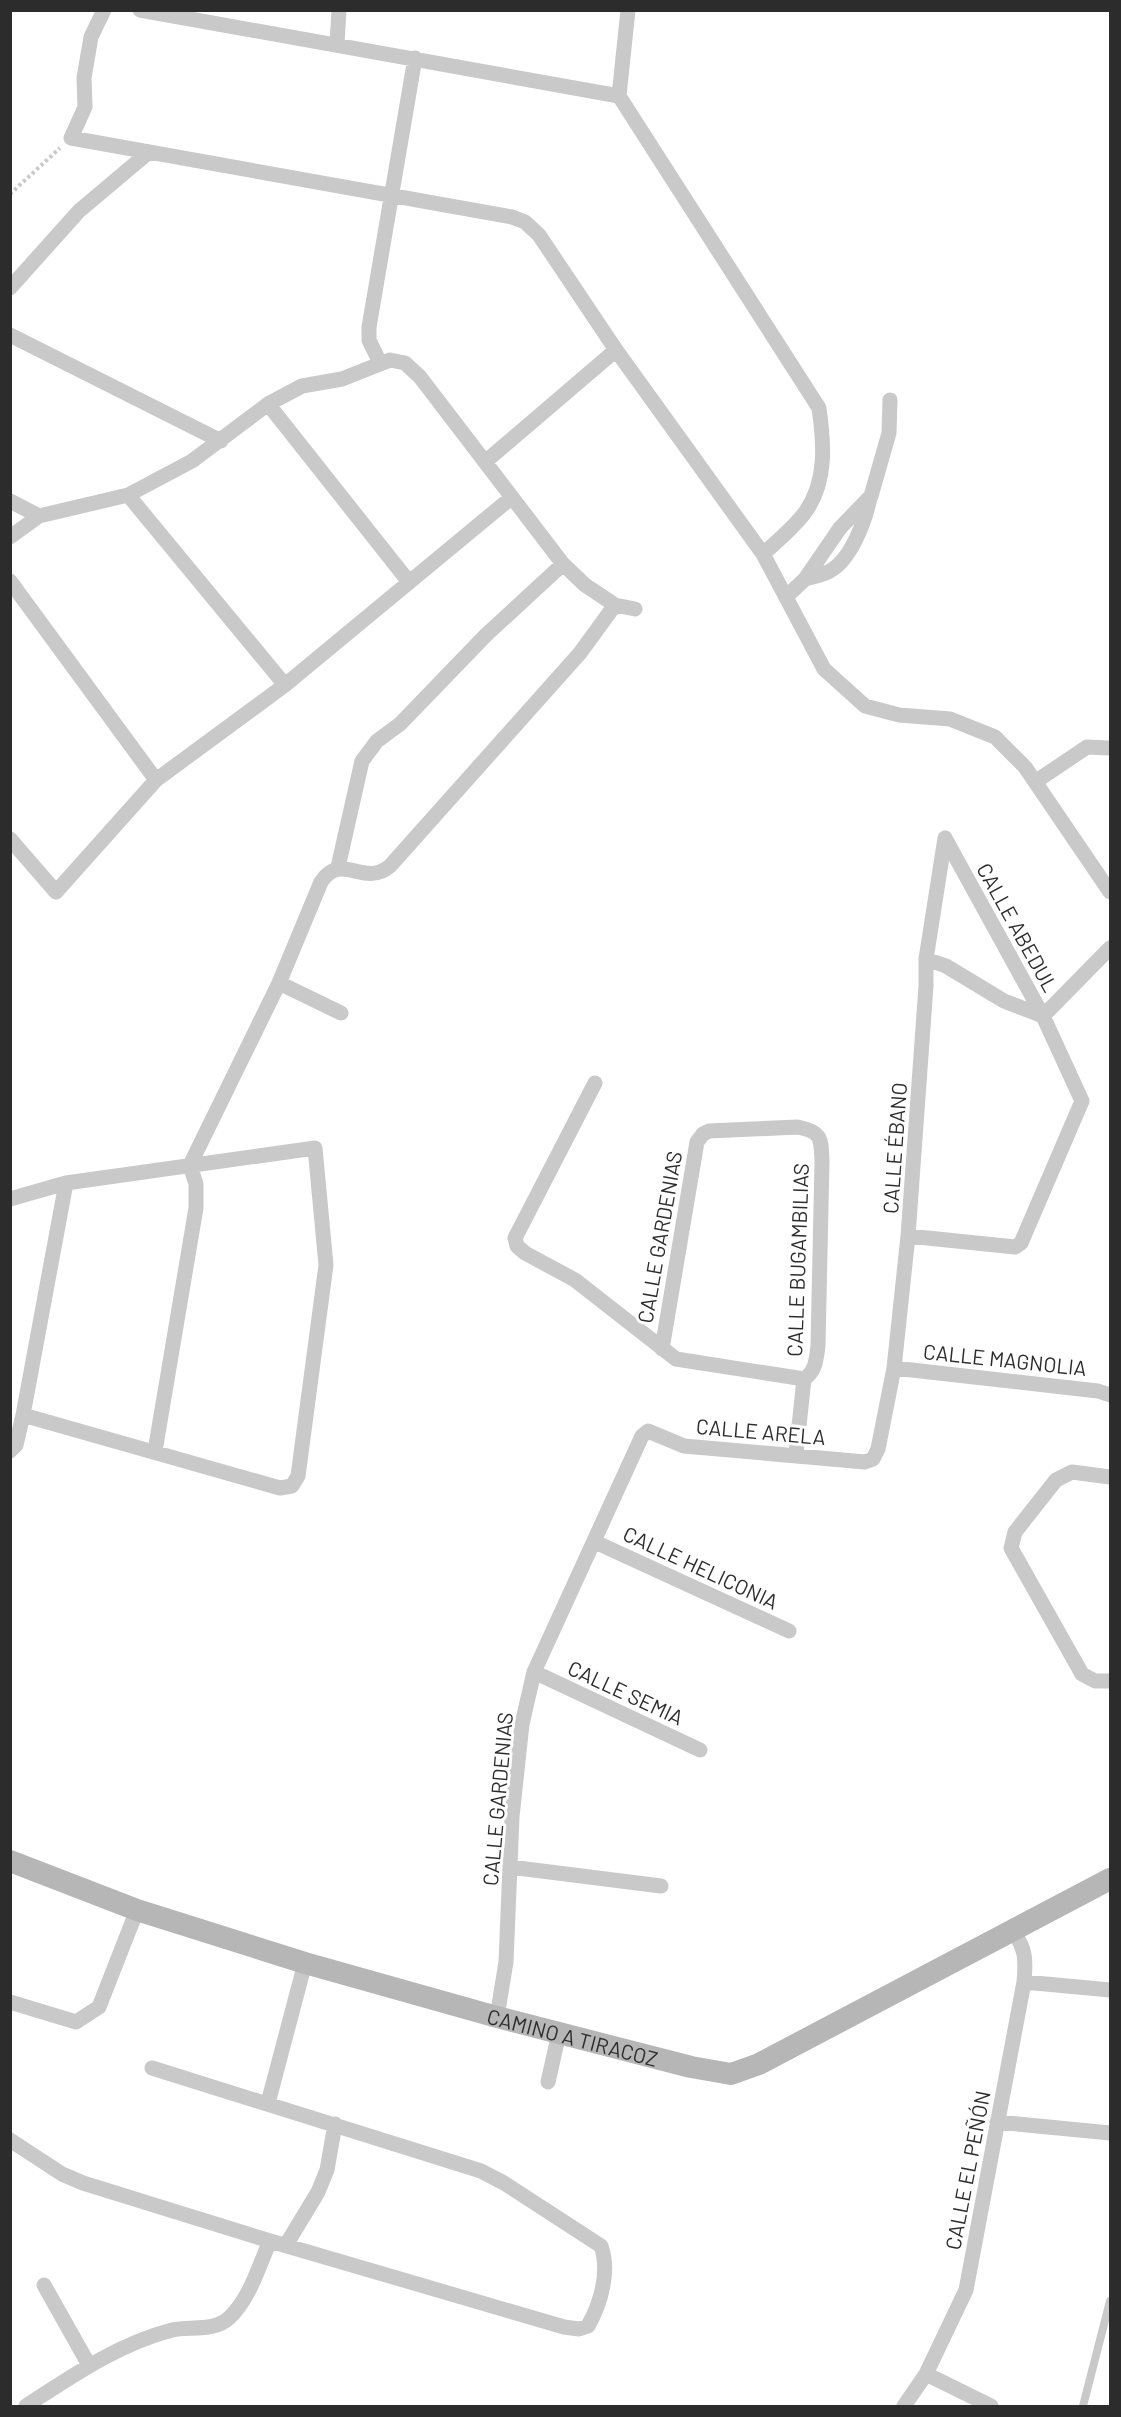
<svg xmlns="http://www.w3.org/2000/svg" width="1121" height="2417" viewBox="0 0 1121 2417" font-family="Barlow,sans-serif">
  <style>
    .lines { fill: none; stroke-linecap: round; stroke-linejoin: round }
    .path { stroke: #c9c9c9; stroke-width: 4; stroke-dasharray: 3 3; stroke-linecap: butt }
    .lane { stroke: #c9c9c9; stroke-width: 8 }
    .street { stroke: #c9c9c9; stroke-width: 15 }
    .secondary { stroke: #b6b6b6; stroke-width: 22 }
    .labels { text-anchor: middle; dominant-baseline: central; stroke-width: 6; stroke-linejoin: round; paint-order: stroke }
    .street-label { font-size: 21px; fill: #2c2c2c; stroke: #fff }
  </style>
  <rect width="100%" height="100%" fill="#fff"/>
  <g class="lines">
    <path class="path" d="M10 194 60 148"/>
    <path class="lane" d="M1083 2406 1110 2301"/>
    <path class="street" d="M104 10 91 37 84 78 85 107 71 138 512 217 525 222 539 235 616 350 763 554 824 669 865 706 899 715 950 719 995 737 1025 767 1110 892
      M140 10 619 96 819 408C824 443 827 481 806 511 795 527 777 541 763 554
      M337 44 339 10
      M619 96 628 10
      M10 288 79 211 149 152
      M10 335 221 441
      M380 363 369 340V327L415 58
      M268 404 409 582
      M485 462 616 350
      M128 495 285 685
      M10 501 39 516
      M10 537 39 516 128 495 192 461 268 404 302 386 342 379 390 360 405 363 420 377 563 564 585 585 615 605 635 609
      M805 579C813 577 821 575 828 572 851 561 865 521 870 498
      M10 581 156 780
      M786 597 805 579 840 528 871 496 889 433 890 400
      M1035 782 1087 747 1110 748
      M10 839 56 892 156 780 285 685 511 498
      M338 867 362 761 377 741 400 724 486 635 563 564
      M926 959 946 966 1004 1001 1043 1016
      M279 983 341 1013
      M1043 1016 1110 948
      M595 1083 515 1238 517 1246 525 1253 575 1280 676 1359 804 1379
      M10 1199 66 1183 315 1148 326 1265 298 1476 292 1486 280 1488 23 1415
      M908 1236 1015 1247 1021 1243 1082 1101 1043 1016 945 838
      M662 1349 697 1142 703 1134 709 1131 798 1127C822 1132 821 1138 822 1161L818 1346C816 1360 816 1371 804 1379L796 1454
      M894 1368 1098 1391 1110 1395
      M10 1451 16 1445 23 1415 66 1183
      M155 1451 196 1208V1184L190 1165 279 983 321 882C341 851 364 888 390 866L580 653 615 605
      M1110 1477 1072 1472 1056 1480 1015 1532 1011 1548 1082 1674 1095 1681H1110
      M595 1542 789 1631
      M534 1672 700 1750
      M510 1867 661 1886
      M1024 1982 1110 1990
      M10 2002 76 2022 99 2007 137 1910
      M497 2017 506 1962 512 1817 522 1724 534 1672 642 1436 648 1431 684 1446 865 1462 873 1459 878 1449 894 1368 908 1236 926 986V959L945 838
      M548 2082 559 2033
      M268 2103 305 1963
      M997 2122 1110 2133
      M10 2140 62 2174 83 2183 270 2241 564 2327 579 2329 588 2326C601 2303 610 2271 601 2246L504 2183 481 2171 152 2068
      M286 2245 318 2192 327 2170 335 2124
      M44 2285 89 2365
      M926 2374 991 2406
      M26 2406C72 2376 118 2344 172 2330 190 2326 214 2332 229 2318 250 2299 259 2265 270 2241
      M904 2406 926 2374 966 2290 1024 1982C1026 1960 1026 1949 1013 1931"/>
    <path class="secondary" id="s1" d="M10 1861 137 1910 305 1963 497 2017 691 2067 731 2074 759 2064 1110 1879"/>
  </g>
  <g class="labels">
    <g class="street-label">
      <text transform="translate(1018 927) rotate(61)">CALLE ABEDUL</text>
      <text transform="translate(894 1148) rotate(-86)">CALLE ÉBANO</text>
      <text transform="translate(659 1237) rotate(-80)">CALLE GARDENIAS</text>
      <text transform="translate(797 1260) rotate(-88)">CALLE BUGAMBILIAS</text>
      <text transform="translate(1005 1359) rotate(6)">CALLE MAGNOLIA</text>
      <text transform="translate(761 1431) rotate(5)">CALLE ARELA</text>
      <text transform="translate(701 1567) rotate(25)">CALLE HELICONIA</text>
      <text transform="translate(626 1692) rotate(25)">CALLE SEMIA</text>
      <text transform="translate(497 1799) rotate(-85)">CALLE GARDENIAS</text>
      <text stroke="none"><textPath href="#s1" startOffset="590">CAMINO A TIRACOZ</textPath></text>
      <text transform="translate(967 2170) rotate(-79)">CALLE EL PEÑÓN</text>
    </g>
  </g>
  <rect width="1121" height="2417" fill="none" stroke="#2c2c2c" stroke-width="24"/>
</svg>
